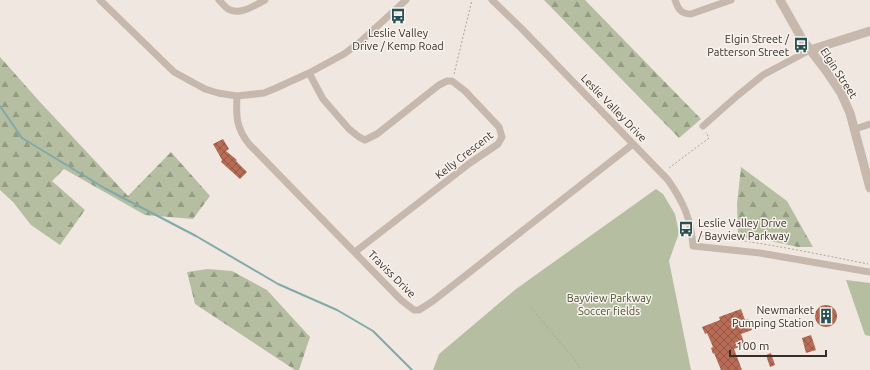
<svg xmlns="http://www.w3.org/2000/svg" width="870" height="370" viewBox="0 0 870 370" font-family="Ubuntu,sans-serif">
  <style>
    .forest { fill: url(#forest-firs) }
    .park { fill: #b5bea1 }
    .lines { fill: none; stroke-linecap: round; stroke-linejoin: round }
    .stream { stroke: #82a9aa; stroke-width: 2 }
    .building { fill: url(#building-cross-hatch) }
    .path { stroke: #b3a397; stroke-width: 1; stroke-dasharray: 2 2; stroke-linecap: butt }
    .minor { stroke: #c7b8ad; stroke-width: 7 }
    .tertiary { stroke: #c7b8ad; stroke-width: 9 }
    .labels { text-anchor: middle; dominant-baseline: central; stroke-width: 3; stroke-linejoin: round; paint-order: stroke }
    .poi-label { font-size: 11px; fill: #362e2b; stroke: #f8f2ec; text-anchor: end }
    .street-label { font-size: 11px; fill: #362e2b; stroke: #f8f2ec }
    .park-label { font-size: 11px; fill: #475231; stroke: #f8f2ec }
  </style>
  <defs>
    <pattern id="forest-firs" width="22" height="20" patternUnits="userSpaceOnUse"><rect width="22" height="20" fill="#b5bea1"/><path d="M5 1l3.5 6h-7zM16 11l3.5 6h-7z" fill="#949b83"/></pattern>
    <pattern id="building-cross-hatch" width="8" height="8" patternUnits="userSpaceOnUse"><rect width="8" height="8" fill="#b96c55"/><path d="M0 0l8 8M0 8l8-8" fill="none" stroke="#975947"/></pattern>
  </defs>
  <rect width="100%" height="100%" fill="#f0e8e0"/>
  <path class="forest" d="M544 0H585L701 119 679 138Z
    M0 57 40 102 128 196 171 152 210 196 193 219 145 215 64 169 52 181 85 210 60 245 31 225 13 202 0 190Z
    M741 167 787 201 813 247H798L761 239 738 237 737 204Z
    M208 269 232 271 267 290 310 337 299 370H295L195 304 187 272Z"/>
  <path class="park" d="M656 189 663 194 675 214 679 233 669 261 691 370H433L439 354 516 289Z
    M846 280 870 283V336L865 335Z"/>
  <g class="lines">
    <path class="stream" d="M0 106 22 138 106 189 196 236 278 284 337 310 373 331 412 370"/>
  </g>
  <path class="building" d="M223 139 229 149 226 151 237 160 236 161 247 172 240 179 221 162 222 160 213 144Z
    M815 316a11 11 0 1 1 22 0a11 11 0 1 1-22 0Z
    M741 309 745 320 748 319 752 330 741 334 745 345 734 349 742 370H721L714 353 713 354 711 348 713 347 707 333 705 334 702 327 720 320 719 317Z
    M811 335 816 350 806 353 802 338Z
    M771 353 775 365 770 367 766 355Z"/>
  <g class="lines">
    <path class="path" d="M454 74 472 0
      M669 168 709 138 706 132
      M701 236C757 241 813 253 868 264
      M531 308 575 360 579 366 580 370"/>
    <path class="minor" d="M100 0 174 72 205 89 218 93 237 96 264 93 276 88 309 73 344 54 360 42 406 0
      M219 0C222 3 225 7 228 9 240 16 255 5 265 0
      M492 0 522 29 668 180C684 203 691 219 693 246L760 253 870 272
      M675 0C678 9 681 14 691 14L731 0
      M309 73 323 99 349 129 359 137 365 140 377 134 439 85 447 81H452L465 91 499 127 502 137 498 144 470 163 355 252
      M237 96C236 116 236 128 249 144L401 300 414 310H419L433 301 633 144
      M703 126 737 96 763 75 810 50
      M855 129 870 124"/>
    <path class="tertiary" d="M780 0 802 39 827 72 841 93 850 113 870 188
      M810 50 870 31"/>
  </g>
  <defs>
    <g id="bus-bare" transform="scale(1.2)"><path d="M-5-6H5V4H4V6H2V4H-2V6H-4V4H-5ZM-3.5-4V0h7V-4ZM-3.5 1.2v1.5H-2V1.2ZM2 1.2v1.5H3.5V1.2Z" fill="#255154" stroke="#f8f2ec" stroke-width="2.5" paint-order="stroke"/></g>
    <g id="building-bare" transform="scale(1.2)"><path d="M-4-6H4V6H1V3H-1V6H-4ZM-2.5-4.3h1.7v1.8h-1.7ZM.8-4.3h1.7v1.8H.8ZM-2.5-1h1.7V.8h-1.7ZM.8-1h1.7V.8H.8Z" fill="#255154" stroke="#f8f2ec" stroke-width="2.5" paint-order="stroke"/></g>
  </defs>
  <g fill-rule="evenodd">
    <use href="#bus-bare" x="398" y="16"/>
    <use href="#bus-bare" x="801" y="45"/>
    <use href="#bus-bare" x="686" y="229"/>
    <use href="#building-bare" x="826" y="316"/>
  </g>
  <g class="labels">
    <g class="poi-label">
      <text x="398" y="33" text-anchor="middle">Leslie Valley<tspan x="398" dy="13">Drive / Kemp Road</tspan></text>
      <text x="789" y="39">Elgin Street /<tspan x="789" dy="13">Patterson Street</tspan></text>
      <text x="698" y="223" text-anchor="start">Leslie Valley Drive<tspan x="698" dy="13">/ Bayview Parkway</tspan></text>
      <text x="814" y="310">Newmarket<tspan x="814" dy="13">Pumping Station</tspan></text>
    </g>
    <g class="street-label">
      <text transform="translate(839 73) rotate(57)">Elgin Street</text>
      <text transform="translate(614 108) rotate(46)">Leslie Valley Drive</text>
      <text transform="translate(464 155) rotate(-38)">Kelly Crescent</text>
      <text transform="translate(392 274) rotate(45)">Traviss Drive</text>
    </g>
    <g class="park-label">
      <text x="609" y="298">Bayview Parkway<tspan x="609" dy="13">Soccer fields</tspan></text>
    </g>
  </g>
  <path d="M730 350v6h96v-6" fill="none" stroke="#362e2b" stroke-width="2"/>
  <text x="736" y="350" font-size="12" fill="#362e2b" stroke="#f8f2ec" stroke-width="3" paint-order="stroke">100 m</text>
</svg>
